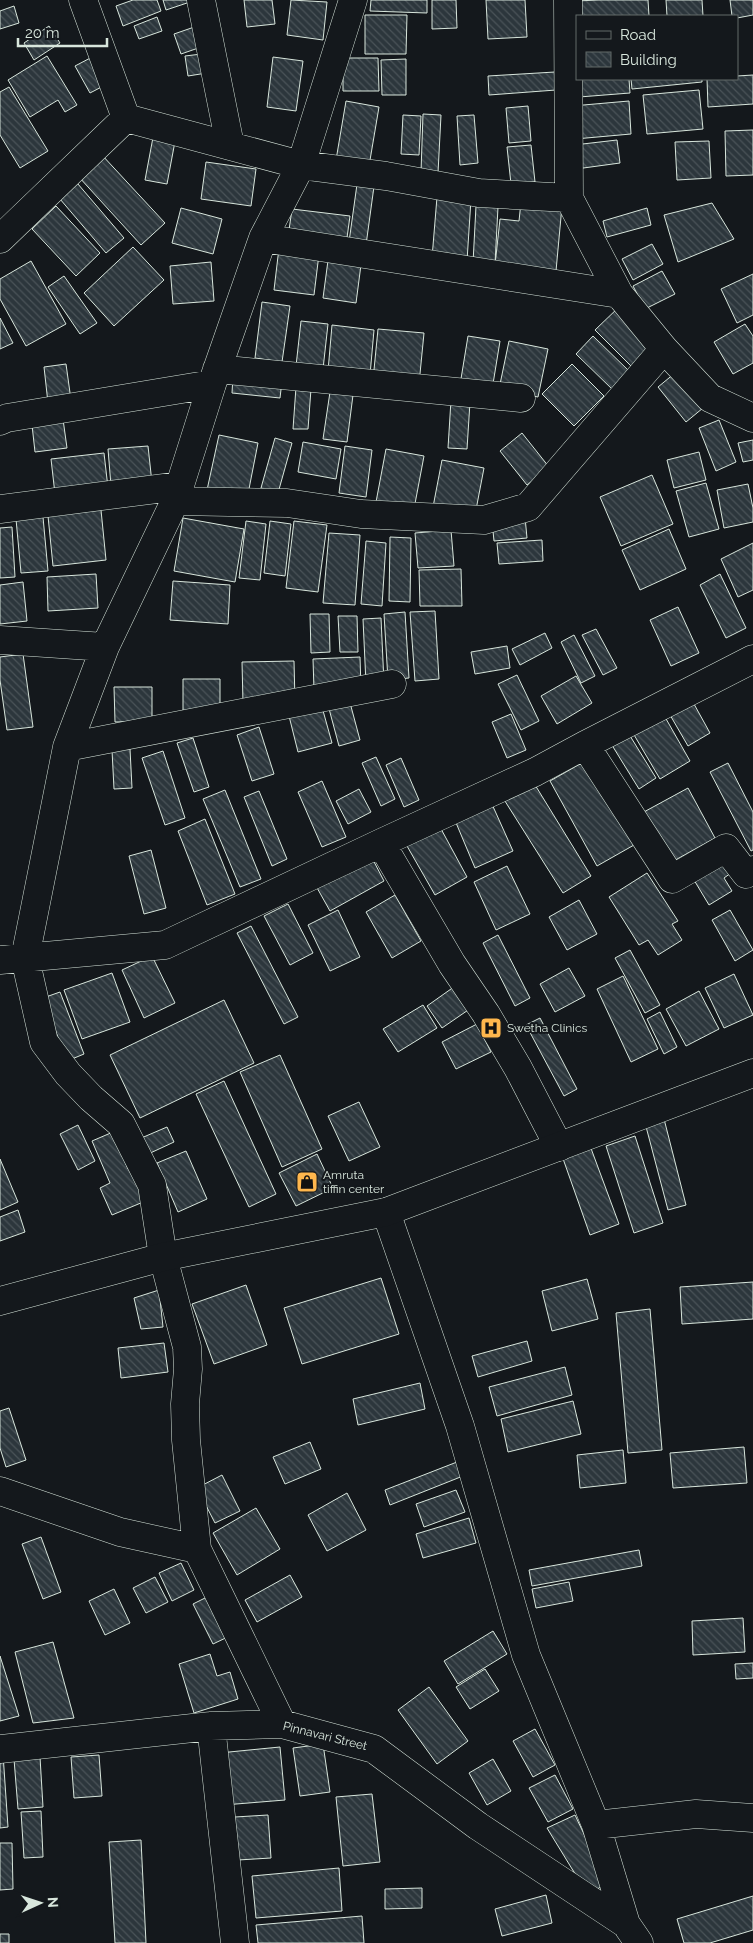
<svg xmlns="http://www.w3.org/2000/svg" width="753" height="1943" viewBox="0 0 753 1943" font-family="Raleway,sans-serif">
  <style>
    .building { fill: url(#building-back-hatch); stroke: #d8e6dc }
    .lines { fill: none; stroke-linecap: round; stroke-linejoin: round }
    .minor-casing { stroke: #d8e6dc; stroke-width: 29 }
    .highway-casing { stroke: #d8e6dc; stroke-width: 29 }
    .minor { stroke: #14181c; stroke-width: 28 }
    .highway { stroke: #14181c; stroke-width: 28 }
    .labels { text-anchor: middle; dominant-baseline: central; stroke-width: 4; stroke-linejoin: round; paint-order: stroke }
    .poi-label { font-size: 12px; fill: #d8e6dc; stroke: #14181c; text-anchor: start }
    .street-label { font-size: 12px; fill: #d8e6dc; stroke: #14181c }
  </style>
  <defs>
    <pattern id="building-back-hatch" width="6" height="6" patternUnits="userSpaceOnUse" patternTransform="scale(1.25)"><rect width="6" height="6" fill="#2c363c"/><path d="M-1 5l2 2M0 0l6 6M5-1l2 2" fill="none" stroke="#4a5358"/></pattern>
  </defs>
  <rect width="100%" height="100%" fill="#14181c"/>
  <path class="building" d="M133 0H157L161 11 123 26 116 6Z
    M163 0H196L166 10Z
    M244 0H272L275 24 247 27Z
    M291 0 327 2 323 40 287 35Z
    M371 0H427V13L370 11Z
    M432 0H456L457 28 432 29Z
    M486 0H525L527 37 488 39Z
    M599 0H648L649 16H577L575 1Z
    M666 0H702L703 16H667Z
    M730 0H753V15L737 18 732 16Z
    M14 6 19 23 0 29V11Z
    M365 15H407L406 54H365Z
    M157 17 162 31 139 39 134 26Z
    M203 24 210 44 181 54 174 34Z
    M49 26 60 43 34 60 24 43Z
    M210 53 213 72 188 76 185 56Z
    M96 55 111 82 90 93 75 66Z
    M47 56 77 105 65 112 58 100 30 117 8 80Z
    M273 57 303 61 296 111 267 107Z
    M343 58H378L379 91H343Z
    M406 59V95H382L381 60Z
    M555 72 556 90 489 95 488 76Z
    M753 75V104L708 107 707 79H737V76Z
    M577 79H629L630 93 579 97Z
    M631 79H702V82L632 89Z
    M9 87 48 151 20 168 0 135V92Z
    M699 90 703 129 647 134 643 95Z
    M346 101 379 107 369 166 336 160Z
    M629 101 631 134 575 139 572 106Z
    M528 106 531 141 509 143 506 108Z
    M423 114 441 115 438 173 421 172Z
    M403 115 421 116 419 155 401 154Z
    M474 115 478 163 460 165 457 116Z
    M753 130V175L726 176 725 131Z
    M154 132 176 136 167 184 145 180Z
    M617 140 620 163 576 169 574 145Z
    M709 141 711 178 677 180 675 142Z
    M531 145 535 182 511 184 507 147Z
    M101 154 165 223 141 245 78 176Z
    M206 162 256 169 251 206 201 199Z
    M72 177 124 238 106 253 54 192Z
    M358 177 375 179 366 245 349 242Z
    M437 197 471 199 467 261 432 258Z
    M521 202 562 206 556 271 495 265 500 219 519 221Z
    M712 203 734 239 678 262 664 215Z
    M56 206 100 253 76 276 32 229Z
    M476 206 498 207 495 264 473 263Z
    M181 208 222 219 213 254 172 243Z
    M647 208 651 225 607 237 603 221Z
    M292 209 350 216 346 245 288 237Z
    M652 244 663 264 633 280 622 259Z
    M133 247 164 280 114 326 84 293Z
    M279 248 319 254 314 295 274 290Z
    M329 253 362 257 356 303 323 298Z
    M31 261 66 324 26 346 0 299V279Z
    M211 262 214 301 173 304 170 266Z
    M662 271 675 294 645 309 633 286Z
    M753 274V315L737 323 721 289Z
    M64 276 97 323 80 334 48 287Z
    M262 302 290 306 282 362 255 358Z
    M620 306 655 343 631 366 595 330Z
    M0 318 13 343 0 349Z
    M301 321 328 324 323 369 296 366Z
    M745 324 753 336V363L733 374 714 342Z
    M332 325 374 330 370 375 328 371Z
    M378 329 424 333 419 384 373 380Z
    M468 336 500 341 492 390 460 385Z
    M593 336 630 372 613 390 576 354Z
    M509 341 548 349 538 397 499 389Z
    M66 364 71 400 48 403 44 367Z
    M572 364 604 396 574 426 542 394Z
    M675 373 703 408 686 422 658 387Z
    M233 376 282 381 280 398 232 393Z
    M296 387 311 389 308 429H293Z
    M330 392 353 395 347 442 323 439Z
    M451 400 470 402 467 449 448 448Z
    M62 412 67 448 35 452 31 416Z
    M719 420 736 462 716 471 699 428Z
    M522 433 549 467 527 485 500 451Z
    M219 435 258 443 247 499 207 490Z
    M275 438 292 443 278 493 261 488Z
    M753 440V460L743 462 738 443Z
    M303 442 341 449 336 479 298 472Z
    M148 446 152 483 111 486 108 449Z
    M345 446 372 450 366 497 339 493Z
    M386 449 424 456 414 509 376 502Z
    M699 452 706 480 674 488 667 460Z
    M104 453 108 488 55 494 51 459Z
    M442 460 484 468 475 515 433 507Z
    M652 475 673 524 621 546 600 497Z
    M706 483 719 529 689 537 676 491Z
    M748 484 753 508V522L724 528 717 490Z
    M101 510 106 560 53 566 48 516Z
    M43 517 48 571 21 573 16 519Z
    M525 517 527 538 494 541 492 521Z
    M183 518 244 529 235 582 174 571Z
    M246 521 266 524 260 580 239 578Z
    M270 521 291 524 285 576 264 573Z
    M294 521 327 525 318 592 286 588Z
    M12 527 15 577 0 578V528Z
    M669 529 686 569 640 590 622 550Z
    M451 530 454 566 418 568 415 533Z
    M329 533 360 535 355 605 323 603Z
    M390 537 411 538 410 602 389 601Z
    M542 540 543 561 499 564 497 543Z
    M366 541 386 543 382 606 361 604Z
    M753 543V590L738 597 721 559Z
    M461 569 462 606H420L419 570Z
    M96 574 98 608 48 611 47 577Z
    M720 574 746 628 726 638 700 585Z
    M173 581 230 585 228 624 170 620Z
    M23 582 27 621 0 624V585Z
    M678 607 699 653 671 666 650 620Z
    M435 611 439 679 415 681 410 612Z
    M405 612 409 678 388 680 384 614Z
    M310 614H329L330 652 311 653Z
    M338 616H357L358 652H340Z
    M381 618 384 683 366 684 363 619Z
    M596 629 617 668 603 675 582 635Z
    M545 633 552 648 520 665 512 649Z
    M574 635 595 676 581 683 561 642Z
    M507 646 510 668 475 674 471 652Z
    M23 654 33 727 7 730 0 680V657Z
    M360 657 361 689 314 690 313 659Z
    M294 661 295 702 243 703 242 662Z
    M517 675 539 721 521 730 498 684Z
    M576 676 592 703 557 724 541 696Z
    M183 679H220V716H183Z
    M114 687H152V721L115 722Z
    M689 695 710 733 688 746 666 708Z
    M349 699 360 740 339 746 328 705Z
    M322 707 332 743 298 752 289 716Z
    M661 710 690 761 660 779 630 728Z
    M511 714 526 750 507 758 492 722Z
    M259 727 274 774 252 781 237 735Z
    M627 731 656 778 639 789 610 742Z
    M193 738 209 787 194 792 177 743Z
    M130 749 132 788 114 789 112 750Z
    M163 751 185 818 165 825 142 758Z
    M376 757 395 799 381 806 362 763Z
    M401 758 419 800 404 807 386 765Z
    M587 760 634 845 597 866 550 781Z
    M728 763 753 812V850L751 851 710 772Z
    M532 780 591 876 563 893 503 798Z
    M322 781 346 837 322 847 298 792Z
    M688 788 715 838 670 863 642 813Z
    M359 789 371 812 348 824 336 801Z
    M225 790 261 879 240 887 203 799Z
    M259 791 287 859 272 866 244 797Z
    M491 802 513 851 475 868 454 818Z
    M205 819 235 894 207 905 178 831Z
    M440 827 467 877 435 895 407 846Z
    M151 850 166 908 144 914 129 856Z
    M371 856 384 881 330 911 316 886Z
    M724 861 731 873 724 878 732 891 709 905 694 880Z
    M507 866 530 914 496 930 474 882Z
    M647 873 678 921 672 924 682 940 658 955 648 940 639 945 609 897Z
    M395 895 421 941 392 958 366 912Z
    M579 900 597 934 567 950 549 917Z
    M288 904 313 953 290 965 264 916Z
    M338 910 360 957 330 971 308 925Z
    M730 910 753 950 735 961 712 920Z
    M251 926 298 1017 284 1024 237 933Z
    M498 935 530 998 515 1006 483 943Z
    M630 950 660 1005 645 1013 615 958Z
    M152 956 175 1003 144 1018 122 970Z
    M569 968 585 996 555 1012 540 984Z
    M112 973 130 1022 82 1039 64 990Z
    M734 974 753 1015 724 1028 705 988Z
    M623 976 658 1049 631 1062 597 989Z
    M458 984 474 1006 442 1028 427 1006Z
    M699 991 719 1029 686 1046 666 1009Z
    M60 992 84 1054 67 1061 43 998Z
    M224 1000 254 1063 140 1118 110 1055Z
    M423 1005 437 1028 398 1052 383 1029Z
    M660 1012 677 1047 664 1054 647 1019Z
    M540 1018 577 1089 564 1096 526 1025Z
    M477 1024 491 1052 456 1069 442 1042Z
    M280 1055 322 1149 282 1167 240 1072Z
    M224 1081 276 1194 249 1207 196 1094Z
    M359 1102 380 1147 349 1161 328 1116Z
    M663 1115 686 1205 668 1210 644 1119Z
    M78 1125 95 1161 78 1170 60 1134Z
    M167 1127 174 1142 146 1155 139 1139Z
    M113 1132 128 1169 134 1166 148 1200 112 1215 100 1188 110 1183 92 1141Z
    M635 1136 663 1223 634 1233 606 1146Z
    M589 1143 619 1224 590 1235 561 1153Z
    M186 1151 207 1199 178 1212 157 1163Z
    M317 1154 333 1188 296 1206 279 1173Z
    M0 1159 18 1202 0 1210Z
    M18 1210 25 1232 0 1241V1217Z
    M381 1278 399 1334 302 1364 284 1308Z
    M587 1279 598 1319 552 1331 542 1291Z
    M753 1282V1319L682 1324 680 1287Z
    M246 1285 267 1345 214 1364 192 1304Z
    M159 1290 163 1327 141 1329 134 1298Z
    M650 1309 662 1450 628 1453 616 1313Z
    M527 1341 532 1361 478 1377 472 1356Z
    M164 1343 168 1372 121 1378 118 1348Z
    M565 1367 572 1395 497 1416 489 1387Z
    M420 1383 425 1409 358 1425 353 1399Z
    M573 1401 581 1434 508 1452 501 1419Z
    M9 1408 26 1460 6 1467 0 1448V1411Z
    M310 1442 321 1469 285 1484 273 1457Z
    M744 1447 747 1483 673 1488 670 1453Z
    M623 1450 626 1483 580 1488 577 1455Z
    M457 1462 463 1476 390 1505 385 1490Z
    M222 1475 240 1511 215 1523 197 1488Z
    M456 1490 465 1512 424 1527 416 1504Z
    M347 1493 366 1530 327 1551 308 1515Z
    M256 1508 280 1549 237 1575 213 1533Z
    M469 1518 476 1543 423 1558 416 1534Z
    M41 1537 61 1592 43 1599 22 1544Z
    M639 1550 642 1566 532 1586 529 1570Z
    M181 1563 194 1590 172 1601 159 1573Z
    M290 1575 302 1597 257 1622 245 1600Z
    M155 1577 168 1602 146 1613 133 1588Z
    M569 1582 573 1601 536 1608 532 1589Z
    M114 1589 130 1623 105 1635 89 1601Z
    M215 1593 234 1634 213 1644 193 1604Z
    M743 1618 745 1652 693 1655 692 1621Z
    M493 1631 507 1654 458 1684 444 1661Z
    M53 1642 74 1718 33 1723 15 1652Z
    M210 1654 217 1676 230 1672 238 1699 194 1713 179 1664Z
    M0 1656 19 1716 0 1721Z
    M753 1663V1678L736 1679 735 1664Z
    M485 1669 499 1691 470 1709 456 1687Z
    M429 1687 468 1741 437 1764 398 1710Z
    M535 1729 555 1765 533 1777 513 1741Z
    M323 1744 330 1792 300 1796 293 1748Z
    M280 1747 285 1800 224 1805 219 1753Z
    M0 1754H3L8 1827 0 1828Z
    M99 1755 102 1796 74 1798 71 1757Z
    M40 1757 43 1807 18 1809 14 1759Z
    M493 1759 511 1791 487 1805 469 1773Z
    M555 1775 573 1809 548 1822 529 1788Z
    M372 1794 380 1862 343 1866 336 1797Z
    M41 1811 43 1857 24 1858 21 1812Z
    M268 1815 271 1858 238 1860 235 1817Z
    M575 1815 607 1883 588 1895 547 1828Z
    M141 1840 146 1943H115L109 1842Z
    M0 1843H12L13 1889 0 1890Z
    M339 1868 342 1911 256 1918 252 1876Z
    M422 1888V1908L385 1909V1889Z
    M546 1895 552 1923 502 1936 495 1909Z
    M753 1896V1930L710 1943H684L677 1919Z
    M362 1916 364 1943H258L256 1925Z
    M0 1934H9V1943H0Z"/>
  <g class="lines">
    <g class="minor-casing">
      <path id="minor" d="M83 0 126 118
        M201 0 230 145
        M568 0 569 198 619 294 664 349
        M263 238 619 294
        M0 239 126 118 301 165 386 176 479 193 569 198
        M217 369 521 398
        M0 421 7 418 212 384
        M175 501 287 503 361 514 484 520 528 507 664 349 710 398 753 418
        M0 509 180 486
        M0 640 105 647
        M585 745 672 879 726 848 746 874 753 870
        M67 747 392 684
        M381 843 452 964 486 1014 518 1068 559 1147
        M0 960 165 945 381 843 535 772 585 745 753 659
        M386 1212 460 1426 526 1655 596 1825 626 1924 639 1943
        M0 1491 120 1532 197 1549 282 1724
        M197 1549 186 1440 185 1404 188 1369 187 1347 163 1257 152 1185 121 1124 91 1098 68 1074 44 1042 25 958 67 747 105 647 175 501 212 384 263 238 301 165 353 0
        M211 1726 235 1943
        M0 1749 211 1726 282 1724 374 1749 478 1826 626 1924
        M596 1825 696 1814 753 1818"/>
    </g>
    <g class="highway-casing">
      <path id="highway" d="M0 1301 163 1257 386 1212 753 1073"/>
    </g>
    <use href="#minor" class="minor"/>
    <use href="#highway" class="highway"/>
  </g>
  <defs>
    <g id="hospital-square" transform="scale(1.125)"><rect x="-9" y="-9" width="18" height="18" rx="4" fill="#ffb74d" stroke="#14181c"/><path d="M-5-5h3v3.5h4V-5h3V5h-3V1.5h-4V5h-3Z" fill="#111"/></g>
    <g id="shop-square" transform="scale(1.125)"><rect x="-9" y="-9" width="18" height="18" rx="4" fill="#ffb74d" stroke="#14181c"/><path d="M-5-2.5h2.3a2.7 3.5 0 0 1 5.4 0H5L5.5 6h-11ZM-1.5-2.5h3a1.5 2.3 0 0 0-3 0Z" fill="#111"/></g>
  </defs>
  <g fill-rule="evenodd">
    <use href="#hospital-square" x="491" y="1028"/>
    <use href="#shop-square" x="307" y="1182"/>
  </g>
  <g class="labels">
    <g class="poi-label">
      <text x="507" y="1028">Swetha Clinics</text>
      <text x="323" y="1175">Amruta<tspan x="323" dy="14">tiffin center</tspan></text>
    </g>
    <g class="street-label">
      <text transform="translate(325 1736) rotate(14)">Pinnavari Street</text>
    </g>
  </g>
  <rect x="576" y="15" width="162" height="65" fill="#14181c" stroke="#626a69"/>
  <rect x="586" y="31" width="25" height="8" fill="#14181c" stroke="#626a69"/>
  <text x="620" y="40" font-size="15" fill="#d8e6dc">Road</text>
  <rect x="586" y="52" width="25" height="15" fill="url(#building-back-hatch)" stroke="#626a69"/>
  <text x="620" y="65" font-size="15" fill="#d8e6dc">Building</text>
  <g transform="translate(40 1903) rotate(87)" stroke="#14181c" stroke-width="4" paint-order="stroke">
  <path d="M0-4L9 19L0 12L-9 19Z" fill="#d8e6dc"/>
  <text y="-8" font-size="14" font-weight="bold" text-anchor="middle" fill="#d8e6dc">N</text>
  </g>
  <path d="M18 38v8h89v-8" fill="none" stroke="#d8e6dc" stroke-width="2.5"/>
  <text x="25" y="38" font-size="15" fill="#d8e6dc" stroke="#14181c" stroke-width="4" paint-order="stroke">20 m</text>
</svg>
